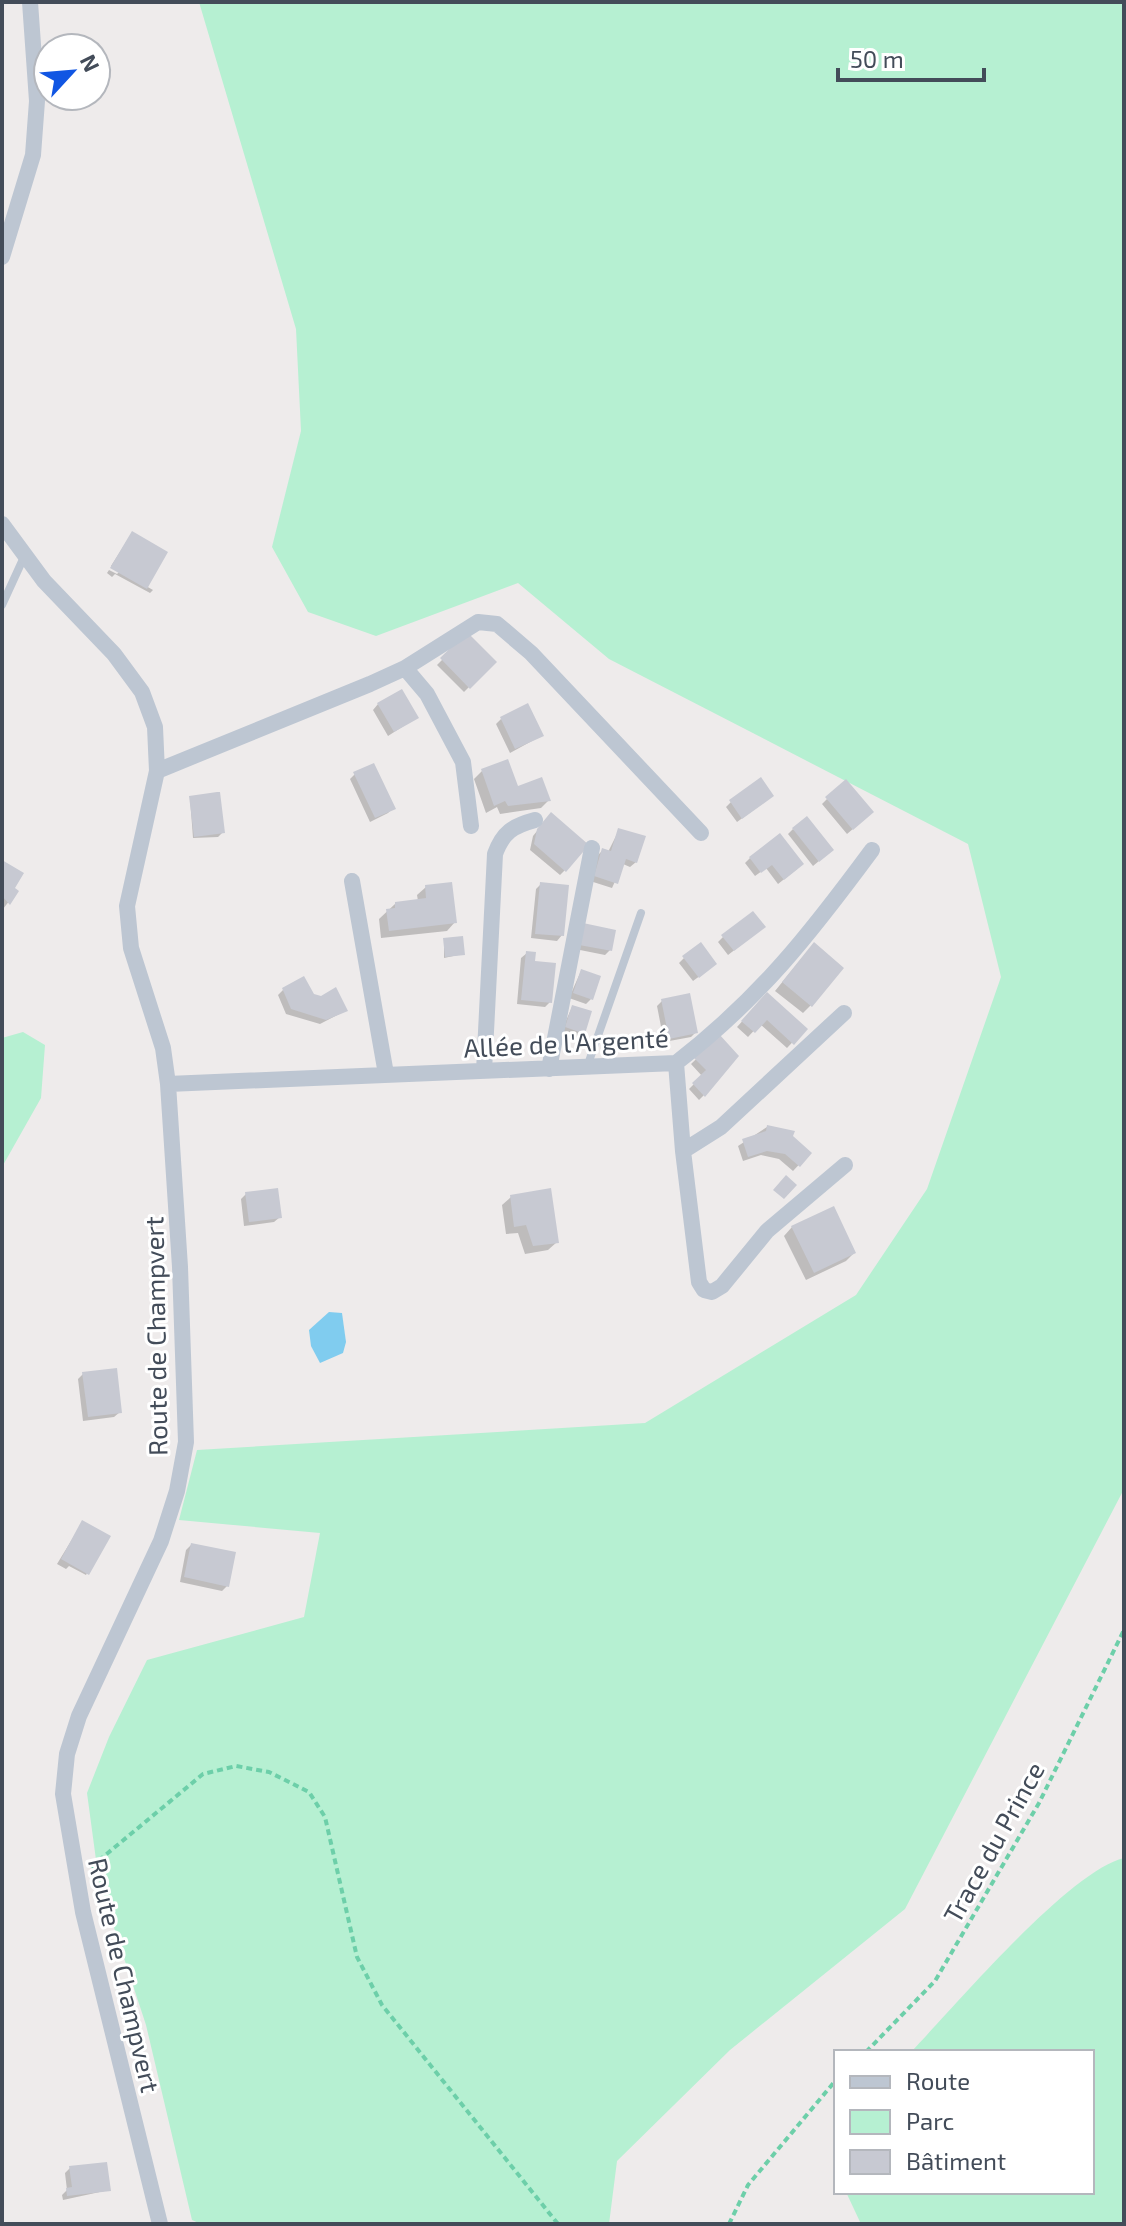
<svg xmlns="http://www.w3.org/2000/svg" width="1126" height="2226" viewBox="0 0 1126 2226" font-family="'Exo 2',sans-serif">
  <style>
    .green { fill: #b6f0d2 }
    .water { fill: #80ccef }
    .shadow { fill: #0003 }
    .building { fill: #c7c9d2 }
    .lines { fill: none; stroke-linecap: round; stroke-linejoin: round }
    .path { stroke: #6dcfa9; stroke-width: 4; stroke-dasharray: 6 4; stroke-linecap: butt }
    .lane { stroke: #bdc6d2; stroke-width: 8 }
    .street { stroke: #bdc6d2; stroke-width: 16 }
    .labels { text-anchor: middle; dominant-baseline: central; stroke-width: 6; stroke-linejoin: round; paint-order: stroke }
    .street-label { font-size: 26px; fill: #434c59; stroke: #fff }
  </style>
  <rect width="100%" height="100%" fill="#eeebeb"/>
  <path class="green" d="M199 2H1124V1489L905 1909 730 2050 617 2161 609 2224H201L192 2220 146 2025 99 1882 87 1793 109 1737 147 1660 304 1617 320 1533 179 1520 197 1450 645 1423 856 1295 927 1189 1001 977 968 844 609 659 518 583 376 636 308 612 272 547 301 431 296 329Z
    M23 1032 45 1045 41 1098 2 1167V1038Z
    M1124 1858V2224H861L846 2192H1092V2052H911C954 2007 1069 1871 1124 1858Z"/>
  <path class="water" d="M329 1312 342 1313 346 1342 343 1353 320 1363 311 1346 309 1330Z"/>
  <path class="shadow" d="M132 533 146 586 153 590 150 593 115 574 112 577 107 573 109 570 117 574 120 571 111 566Z
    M467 635 494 662 464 692 437 665Z
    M378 704 416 718 388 736 373 710Z
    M501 719 541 736 510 753 496 724Z
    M482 771 517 788 549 800 541 808 500 814 497 807 486 813 474 779Z
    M355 774 393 808 388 813 370 822 350 779Z
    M190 798 223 832 218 837 193 838Z
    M827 799 867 817 847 834 822 804Z
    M767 800 737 822 726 807 731 802Z
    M546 820 565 870 560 875 530 850 533 836Z
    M793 829 826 855 813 866 788 834Z
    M619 830 636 862 630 867 623 864 612 888 590 881 598 855 603 850 608 852Z
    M750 858 797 869 778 884 766 868 755 876 745 863Z
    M2 862 12 888 17 891 3 909Z
    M541 884 562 935 557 941 531 938 536 889Z
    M426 887 455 922 447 931 381 938 379 919 395 904 418 901 417 895Z
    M579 931 610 950 605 955 575 949Z
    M758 932 728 955 718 942 723 937Z
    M444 940 463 954 444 958Z
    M527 953 550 1002 545 1007 517 1004 521 958Z
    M806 953 811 1005 803 1013 775 991Z
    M684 958 709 969 693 981 679 963Z
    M581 971 591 999 586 1004 569 998Z
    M283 990 312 996 345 1011 320 1024 286 1014 278 995Z
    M767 994 805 1029 787 1048 760 1024 748 1037 737 1027Z
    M662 1001 696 1032 691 1037 664 1042 657 1006Z
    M572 1007 583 1033 578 1038 561 1032Z
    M719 1037 704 1095 699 1100 689 1089 702 1076 691 1064Z
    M767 1127 791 1137 810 1153 793 1171 779 1159 761 1155 743 1161 738 1146Z
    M246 1194 280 1217 274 1222 244 1226 241 1199Z
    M511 1197 557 1242 548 1250 525 1254 518 1233 506 1234 502 1205Z
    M792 1227 854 1253 846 1261 806 1280 784 1236Z
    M83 1374 120 1412 114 1417 83 1421 78 1379Z
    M82 1523 87 1573 86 1575 69 1566 66 1569 57 1564Z
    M191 1545 227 1586 222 1591 180 1582 186 1550Z
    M70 2168 109 2190 63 2200 62 2195 67 2190 65 2173Z"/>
  <path class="building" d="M132 531 168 552 147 589 110 568Z
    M467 632 497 662 470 689 440 658Z
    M402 689 419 718 394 732 377 703Z
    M528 703 544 736 515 749 500 717Z
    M508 759 518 786 542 777 551 801 508 806 505 801 494 806 481 769Z
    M374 763 396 809 375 818 353 772Z
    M761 777 774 796 742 819 729 800Z
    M846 779 874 812 853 830 825 797Z
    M217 792H220L225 833 194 837 189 796Z
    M551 812 589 845 566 872 534 844 537 829Z
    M807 816 834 850 819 862 792 828Z
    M618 828 646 836 637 863 626 859 618 884 594 876 602 848 611 851Z
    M780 833 804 864 784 880 772 865 761 873 749 857Z
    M2 860 24 873 15 888 19 891 10 905 2 896Z
    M452 882 457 923 389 931 386 909 395 908V902L426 898 425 885Z
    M540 882 569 885 564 936 535 934Z
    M753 911 766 927 734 951 721 935Z
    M583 923 616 930 612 951 579 945Z
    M463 936 465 955 445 957 443 938Z
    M701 942 717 964 699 978 682 956Z
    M814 942 844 968 812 1007 782 982Z
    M526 951 536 952 535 961 556 963 552 1003 521 1000Z
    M581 969 601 976 593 1000 573 993Z
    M304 976 314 994 321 996 336 987 348 1011 326 1020 291 1009 282 988Z
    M767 992 808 1029 794 1045 767 1020 755 1033 741 1021Z
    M690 993 698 1033 669 1039 661 999Z
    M572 1005 592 1011 585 1034 565 1027Z
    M719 1034 739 1056 705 1097 692 1083 706 1070 694 1058Z
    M767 1125 795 1131 793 1136 812 1153 800 1167 785 1154 767 1151 748 1157 742 1139 766 1131Z
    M786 1175 797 1185 784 1199 773 1190Z
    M278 1188 282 1218 249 1222 245 1192Z
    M551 1188 559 1243 533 1246 526 1225 514 1227 510 1195Z
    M834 1206 856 1253 814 1273 791 1226Z
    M117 1368 122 1413 88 1417 82 1372Z
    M82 1520 111 1536 89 1575 61 1559Z
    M191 1543 236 1552 229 1587 184 1577Z
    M107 2162 111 2191 67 2196 66 2188 72 2187 69 2166Z"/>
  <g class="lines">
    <path class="path" d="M91 1867 203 1774 236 1766 269 1772 309 1792 325 1817 357 1957 382 2005 558 2224
      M866 2052 935 1981 1039 1803 1124 1630
      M729 2224 748 2185 836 2080"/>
    <path class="lane" d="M2 605 24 557
      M587 1067 641 913"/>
    <path class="street" d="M2 257 33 155 37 101 30 2
      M2 524 44 581 114 654 142 692 155 727 157 771 127 906 131 948 163 1048 168 1084 180 1267 186 1442 177 1491 161 1541 79 1716 67 1754 63 1794 83 1912 160 2224
      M405 668 427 694 463 762 471 826
      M157 771 370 684 405 668 478 622 497 624 531 653 701 833
      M352 881 386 1074
      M676 1063 683 1151 699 1282 704 1290 712 1292 722 1286 767 1231 845 1165
      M549 1069 592 848
      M484 1071 495 854C503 832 513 826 535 820
      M168 1084 676 1063C760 998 810 934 872 850
      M683 1151 721 1127 844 1013"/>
  </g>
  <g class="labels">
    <g class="street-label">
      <text transform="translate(566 1042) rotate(-3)">Allée de l'Argenté</text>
      <text transform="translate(155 1336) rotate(-91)">Route de Champvert</text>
      <text transform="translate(993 1842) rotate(-61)">Trace du Prince</text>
      <text transform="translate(125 1975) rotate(77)">Route de Champvert</text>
    </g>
  </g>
  <rect width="1126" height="2226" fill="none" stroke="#434c59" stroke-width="8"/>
  <rect x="834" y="2050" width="260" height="144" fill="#ffffff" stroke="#b4b7bd" stroke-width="2"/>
  <rect x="850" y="2076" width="40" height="12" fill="#bdc6d2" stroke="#b4b7bd" stroke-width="2"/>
  <text x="906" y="2090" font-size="24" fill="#434c59">Route</text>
  <rect x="850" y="2110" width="40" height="24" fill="#b6f0d2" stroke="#b4b7bd" stroke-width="2"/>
  <text x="906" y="2130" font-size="24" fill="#434c59">Parc</text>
  <rect x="850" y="2150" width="40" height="24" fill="#c7c9d2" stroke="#b4b7bd" stroke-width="2"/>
  <text x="906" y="2170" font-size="24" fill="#434c59">Bâtiment</text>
  <g transform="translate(72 72) rotate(64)"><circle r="38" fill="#ffffff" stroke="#b4b7bd" stroke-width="2"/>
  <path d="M0-6L14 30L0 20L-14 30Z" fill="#1156e3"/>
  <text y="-12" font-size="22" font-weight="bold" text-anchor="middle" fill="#434c59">N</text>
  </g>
  <path d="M838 68v12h146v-12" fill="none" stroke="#434c59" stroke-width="4"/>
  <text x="850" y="68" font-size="24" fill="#434c59" stroke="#ffffff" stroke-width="6" paint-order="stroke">50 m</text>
</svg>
